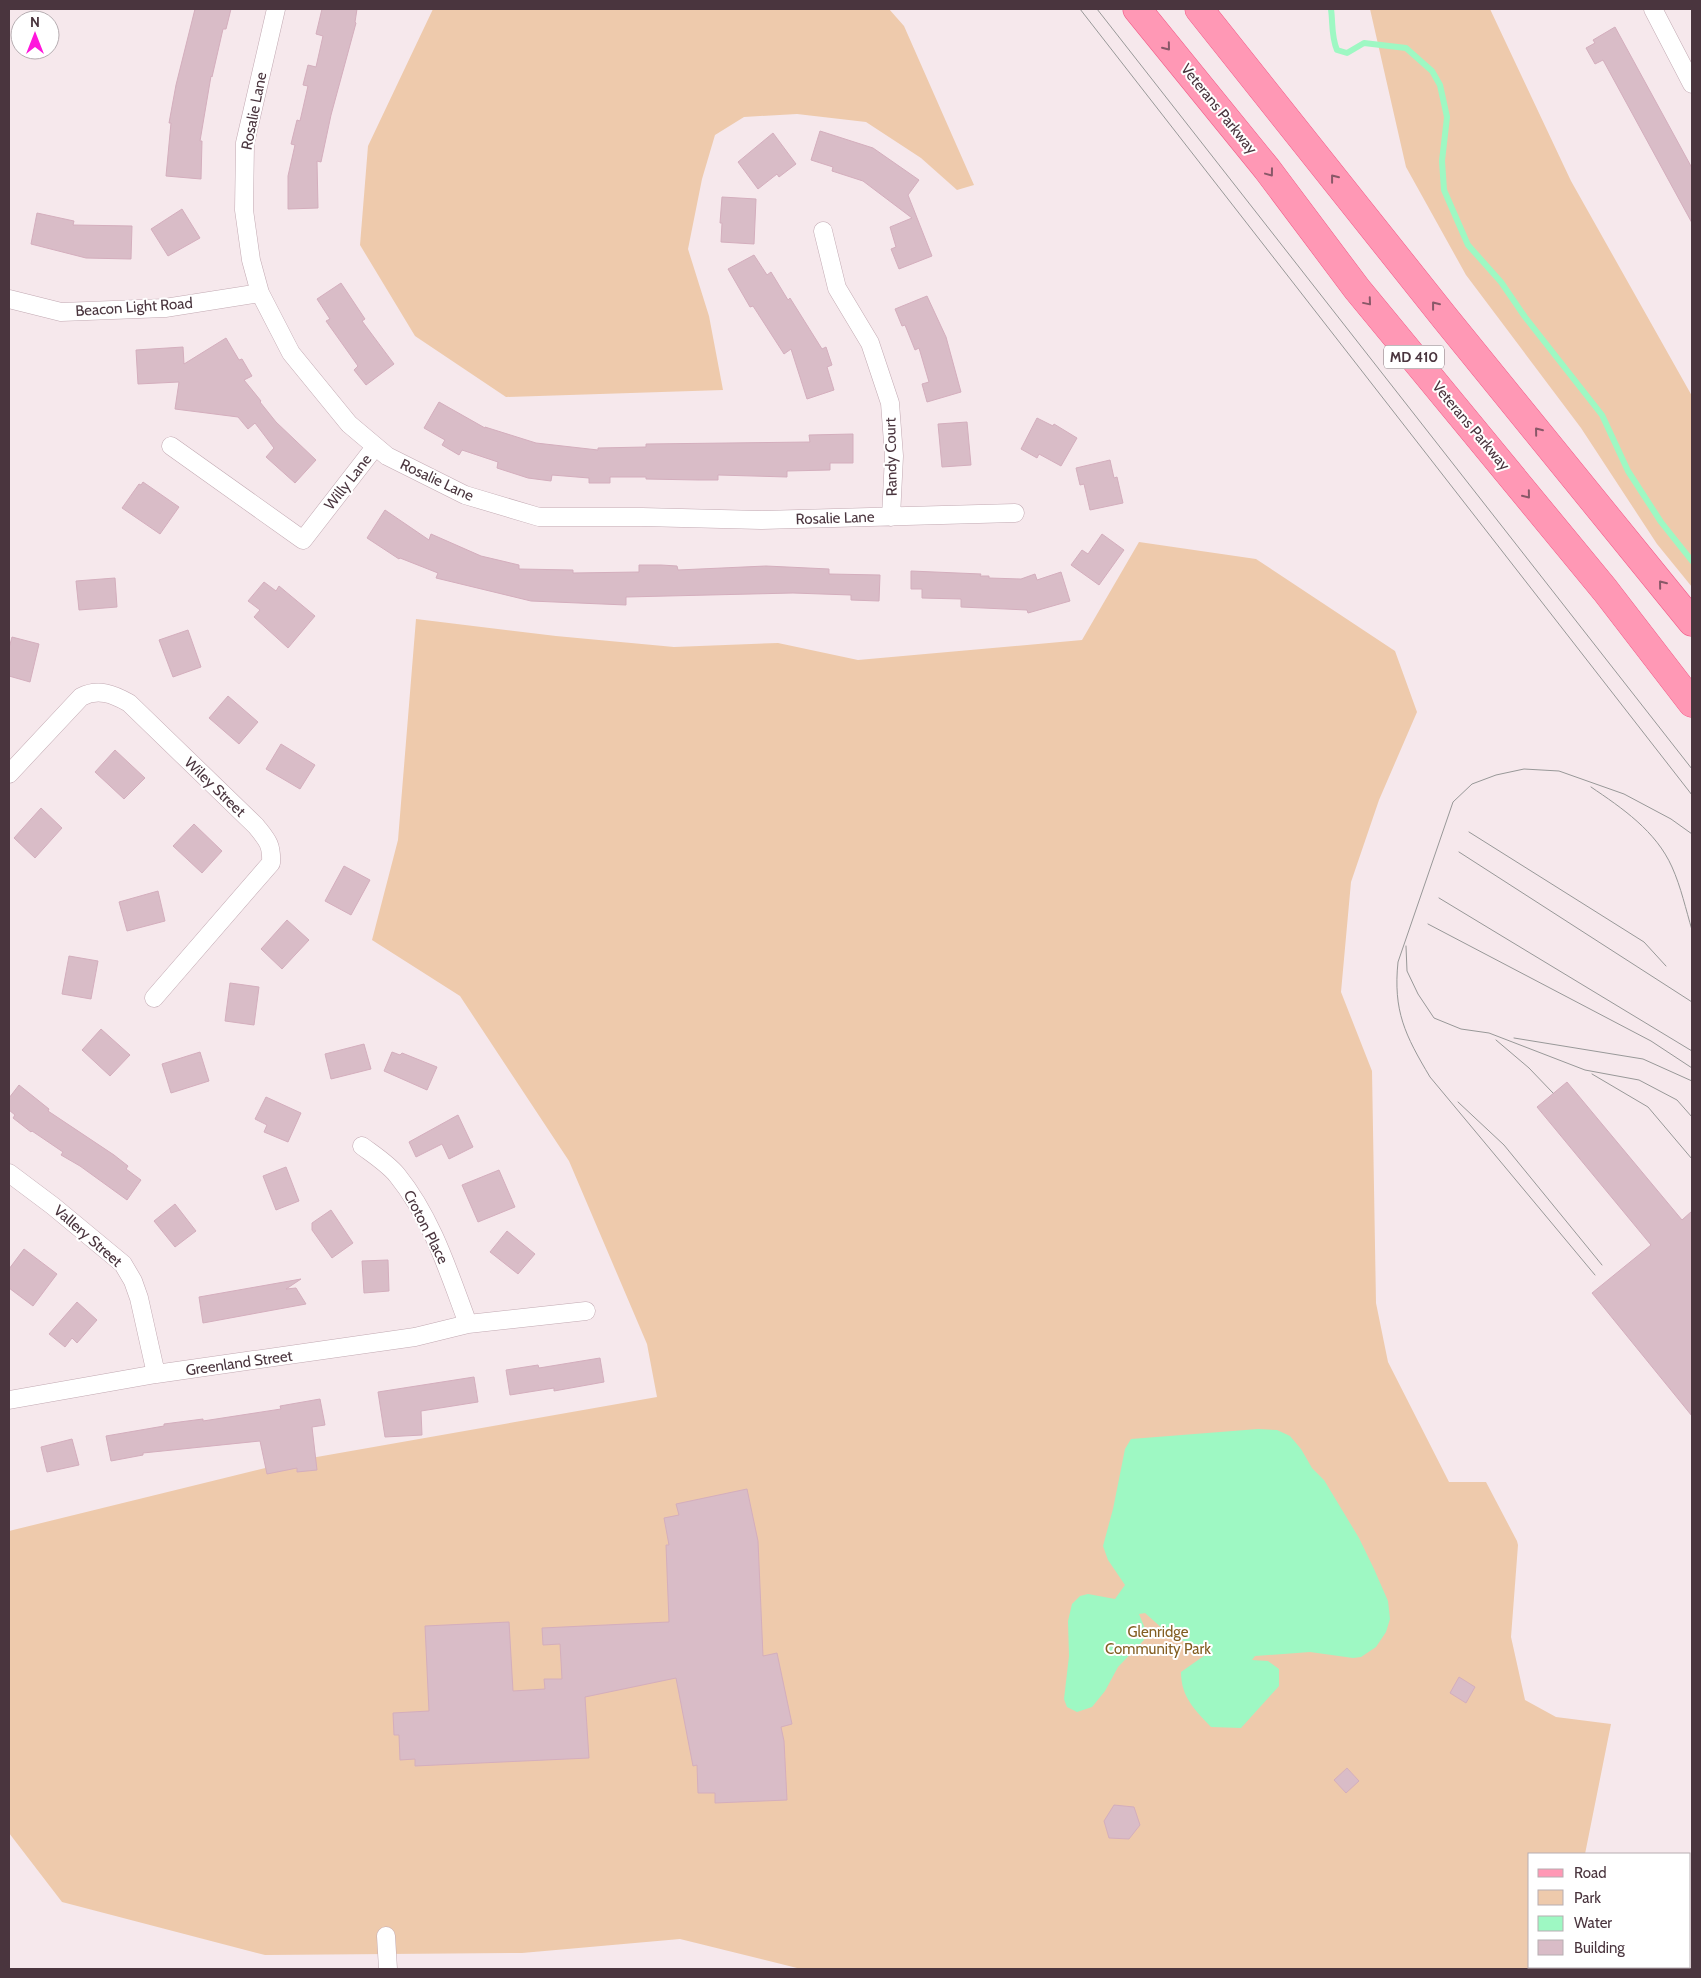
<svg xmlns="http://www.w3.org/2000/svg" width="1701" height="1978" viewBox="0 0 1701 1978" font-family="Cabin,sans-serif">
  <style>
    .green { fill: #eecaac }
    .water { fill: #9ef8c3 }
    .lines { fill: none; stroke-linecap: round; stroke-linejoin: round }
    .stream { stroke: #9ef8c3; stroke-width: 6 }
    .building { fill: #d9bcc7; stroke: #d4aebd }
    .street-casing { stroke: #c2a9b2; stroke-width: 19 }
    .primary-casing { stroke: #f15b88; stroke-width: 29 }
    .street { stroke: #fff; stroke-width: 18 }
    .primary { stroke: #ff98b5; stroke-width: 28 }
    .tram { stroke: #989898; stroke-width: 1 }
    .oneway { stroke: #895868 }
    .labels { text-anchor: middle; dominant-baseline: central; stroke-width: 4; stroke-linejoin: round; paint-order: stroke }
    .shield { fill: #fff; stroke: #807278; stroke-width: 1 }
    .shield-label { font-size: 14px; font-weight: bold; fill: #4a353e }
    .street-label { font-size: 15px; fill: #4a353e; stroke: #fff }
    .park-label { font-size: 15px; fill: #835e21; stroke: #fff }
  </style>
  <rect width="100%" height="100%" fill="#f6e8ec"/>
  <path class="green" d="M433 9H889L904 26 974 185 957 190 921 158 866 122 797 114 744 117 715 135 702 179 688 249 709 316 723 390 506 397 415 336 360 245 368 146Z
    M1370 9H1490L1571 181 1692 396V587L1657 544 1581 428 1466 275 1406 167Z
    M1139 542 1256 559 1395 651 1417 712 1379 800 1351 882 1341 992 1372 1071 1376 1303 1388 1362 1449 1482H1486L1517 1541 1518 1545 1511 1637 1525 1700 1556 1717 1611 1724 1585 1854H1530V1967H1563V1969H801L680 1939 522 1953 265 1955 62 1902 9 1833V1531L294 1461 657 1397 647 1344 569 1161 460 996 372 940 398 840 416 619 556 636 674 647 778 643 858 660 1082 640Z"/>
  <path class="water" d="M1258 1429 1277 1430 1290 1436 1301 1449 1312 1468 1324 1480 1359 1538 1374 1569 1388 1601 1390 1619 1386 1632 1376 1647 1361 1657 1353 1658 1310 1652 1255 1656 1252 1660 1268 1661 1279 1669V1686L1241 1728 1211 1727C1195 1710 1181 1697 1181 1672L1208 1653 1206 1648 1173 1638 1145 1613 1139 1614 1146 1631 1144 1640 1118 1667 1105 1691 1092 1707 1077 1712 1067 1707 1064 1699 1069 1656 1068 1621 1072 1604 1080 1596 1088 1594 1115 1599 1125 1585 1108 1560 1103 1546 1113 1509 1125 1449 1131 1439Z"/>
  <g class="lines">
    <path class="stream" d="M1331 9C1333 23 1331 36 1337 50L1347 53 1364 43 1406 48 1432 71 1440 85 1447 117 1442 161 1444 190 1468 245 1501 282 1525 317 1602 415 1628 471 1661 522 1692 561"/>
  </g>
  <path class="building" d="M195 9H231L226 29H223L212 77 211 76 200 141H202L201 179 166 176 171 123H169L176 85Z
    M322 9H357L355 22 356 23 331 115 321 162 317 161 318 208 288 209V176L295 145 291 144 297 120 300 121 308 86 303 85 308 65 316 67 323 36 316 34Z
    M1615 27 1692 168V223L1603 60 1595 64 1586 48 1595 43 1593 40Z
    M820 131 873 148 919 180 908 195 932 256 899 269 891 249 896 247 890 227 912 218 863 181 832 171 833 167 811 160Z
    M773 133 796 164 779 177 777 174 758 189 738 162Z
    M722 197 756 199 754 244 721 242 722 223H720Z
    M182 209 200 238 168 256 151 229Z
    M37 213 74 221 73 225 132 226 131 259 86 258 31 244Z
    M754 255 767 275 771 272 788 300 790 298 822 349 826 347 832 365 827 367 834 390 807 399 791 349 784 354 753 306 750 307 728 269Z
    M341 283 365 319 362 321 394 364 366 385 354 370 358 366 326 321 330 319 317 299Z
    M927 296 946 337 961 392 927 402 922 384 929 382 919 348 915 350 905 325 902 326 895 309Z
    M226 338 239 360 242 359 252 376 244 380 261 401 260 402 276 422 316 460 295 483 266 457 274 448 255 423 248 429 238 417 175 409 179 382 138 384 136 350 183 347 184 364Z
    M439 402 485 428V427L536 443 598 450V448L646 447V444L810 442 809 435 853 434V463H830V470L787 471V477L718 475V480H699L646 479V477H610V483H589V478L552 475 551 481 528 478 497 468 498 462 462 450 459 455 442 445 445 440 424 428Z
    M1037 418 1053 426 1054 424 1077 438 1061 466 1039 454 1037 458 1021 449Z
    M967 422 971 465 942 467 938 424Z
    M1110 460 1114 478 1117 477 1123 503 1090 510 1084 484 1080 485 1076 468Z
    M143 482 179 507 160 534 122 508 139 484 141 485Z
    M385 510 429 540 431 534 481 556 519 565V569L573 570V573L639 572V565H661L677 566 678 570 766 566 829 569V574L880 575 879 601 851 600V595L793 593 626 597V605L531 601 436 578 438 573 400 558 399 559 367 538Z
    M1102 534 1124 550 1099 585 1071 565 1082 550 1088 554Z
    M911 571 981 574 980 576H989V578L1021 579 1035 574 1037 580 1061 572 1070 601 1028 613 1027 610 961 607V599L922 598V589H911Z
    M115 578 117 607 79 610 76 581Z
    M264 582 276 591 279 586 315 616 288 648 254 617 260 610 248 601Z
    M188 630 201 667 173 677 159 640Z
    M12 637 39 644 30 682 9 676V648Z
    M228 696 258 722 239 744 209 718Z
    M281 744 315 765 300 789 266 769Z
    M115 750 145 778 124 799 95 772Z
    M41 808 62 828 35 858 14 838Z
    M194 824 222 851 202 873 173 846Z
    M344 866 370 880 351 915 325 901Z
    M158 891 165 921 127 931 119 902Z
    M287 920 309 940 282 969 261 949Z
    M69 956 98 961 91 999 62 994Z
    M230 983 259 987 254 1025 225 1021Z
    M101 1029 130 1055 110 1076 82 1050Z
    M364 1044 371 1069 331 1079 325 1054Z
    M200 1052 209 1081 171 1093 162 1064Z
    M392 1052 400 1055 402 1053 437 1067 427 1090 384 1071Z
    M1567 1082 1682 1220 1692 1211V1416L1592 1293 1651 1245 1537 1107Z
    M19 1085 49 1109 48 1111 114 1155 128 1166 126 1169 141 1180 127 1200 80 1166 61 1155 63 1152 32 1131 31 1132 13 1118 15 1115 9 1110V1098Z
    M266 1097 301 1113 288 1142 264 1132 267 1125 255 1119Z
    M458 1115 473 1147 449 1159 442 1144 416 1157 409 1142Z
    M286 1167 299 1201 276 1210 263 1176Z
    M499 1170 515 1207 478 1222 462 1185Z
    M175 1204 196 1231 175 1247 154 1221Z
    M331 1210 353 1243 332 1258 312 1230V1223Z
    M507 1231 535 1254 518 1274 490 1252Z
    M24 1249 57 1274 33 1306 9 1288V1269Z
    M388 1260 389 1291 364 1293 362 1261Z
    M301 1279 286 1289 296 1288 306 1304 203 1323 199 1297Z
    M77 1302 97 1320 77 1343 72 1338 65 1347 49 1334Z
    M600 1358 604 1382 554 1391V1388L510 1395 506 1370 538 1365 539 1368Z
    M474 1377 478 1402 421 1411 422 1435 385 1437 378 1392Z
    M320 1399 325 1425 312 1427 317 1470 297 1472V1468L267 1474 260 1441 143 1453V1455L111 1461 106 1436 164 1426V1424L203 1419V1421L281 1409 280 1406Z
    M72 1439 79 1465 47 1472 41 1447Z
    M747 1489 758 1541 763 1656 777 1653 792 1724 781 1727 784 1741 787 1800 715 1803V1793H698L697 1765 693 1766 676 1678 585 1697 589 1758 415 1766V1759L400 1760 399 1735H394L393 1713 429 1711 425 1626 509 1622 513 1691 545 1689 544 1679H562L560 1644 543 1645 542 1628 669 1622 666 1545H669L664 1518 679 1515 676 1504Z
    M1459 1677 1475 1687 1466 1703 1450 1693Z
    M1347 1768 1359 1781 1346 1793 1334 1780Z
    M1114 1805 1134 1807 1140 1825 1129 1839 1109 1838 1104 1821Z"/>
  <g class="lines">
    <g class="street-casing">
      <path id="street" d="M276 9 245 143 244 210 251 260 260 293 291 353 349 424 387 456 465 495 539 517H642L761 520 1015 513
        M1653 9 1692 84
        M823 231 837 288 870 343 890 403 894 456 891 517
        M9 299 61 312 165 308 260 293
        M171 446 303 540 375 447
        M9 774 81 697C98 688 113 694 129 703L256 826C267 840 272 844 271 863L154 998
        M362 1146C374 1155 388 1164 397 1175 432 1218 449 1273 468 1324
        M9 1173 53 1206 123 1264 133 1281 139 1298 156 1374
        M9 1400 156 1374 415 1337 468 1324 586 1311
        M386 1936 388 1969"/>
    </g>
    <g class="primary-casing">
      <path id="primary" d="M1137 9 1267 169 1357 289 1605 590 1692 703
        M1199 9 1445 318 1692 622"/>
    </g>
    <use href="#street" class="street"/>
    <use href="#primary" class="primary"/>
    <path class="tram" d="M1080 9 1692 795
      M1097 9 1692 769
      M1591 787C1622 808 1656 831 1672 867 1681 887 1686 910 1692 930
      M1469 832 1644 942 1666 966
      M1459 852 1692 1002
      M1439 898 1692 1051
      M1428 924 1651 1041 1692 1068
      M1406 946 1407 971 1418 994 1434 1018 1461 1029 1489 1033 1585 1070 1639 1080 1677 1100 1692 1117
      M1514 1038 1643 1059 1692 1081
      M1496 1040 1529 1068 1553 1093
      M1592 1074 1648 1107 1692 1159
      M1458 1102 1504 1145 1602 1265
      M1595 1275 1430 1077C1405 1035 1393 1011 1398 962L1453 802 1472 784 1496 775 1524 769 1559 771 1624 794 1671 819 1692 834"/>
  </g>
  <defs><path id="oneway-chevron" d="M-2-3.5L2.5 0L-2 3.5" fill="none" stroke-width="1.6" stroke-linecap="round" stroke-linejoin="round" transform="scale(1.25)"/></defs>
  <g class="oneway">
    <use href="#oneway-chevron" transform="translate(1167 47) rotate(51)"/>
    <use href="#oneway-chevron" transform="translate(1270 173) rotate(53)"/>
    <use href="#oneway-chevron" transform="translate(1334 178) rotate(-128)"/>
    <use href="#oneway-chevron" transform="translate(1368 302) rotate(50)"/>
    <use href="#oneway-chevron" transform="translate(1435 305) rotate(-128)"/>
    <use href="#oneway-chevron" transform="translate(1538 431) rotate(-129)"/>
    <use href="#oneway-chevron" transform="translate(1527 495) rotate(51)"/>
    <use href="#oneway-chevron" transform="translate(1662 584) rotate(-129)"/>
  </g>
  <g class="labels">
    <rect class="shield" x="1384" y="345.5" width="60" height="23" rx="4"/>
    <g class="shield-label">
      <text x="1414" y="357">MD 410</text>
    </g>
    <g class="street-label">
      <text transform="translate(1219 109) rotate(51)">Veterans Parkway</text>
      <text transform="translate(254 111) rotate(-79)">Rosalie Lane</text>
      <text transform="translate(134 307) rotate(-4)">Beacon Light Road</text>
      <text transform="translate(1471 426) rotate(50)">Veterans Parkway</text>
      <text transform="translate(891 457) rotate(-91)">Randy Court</text>
      <text transform="translate(437 480) rotate(25)">Rosalie Lane</text>
      <text transform="translate(348 482) rotate(-52)">Willy Lane</text>
      <text transform="translate(835 518) rotate(-2)">Rosalie Lane</text>
      <text transform="translate(215 787) rotate(44)">Wiley Street</text>
      <text transform="translate(426 1227) rotate(63)">Croton Place</text>
      <text transform="translate(88 1236) rotate(41)">Vallery Street</text>
      <text transform="translate(239 1363) rotate(-8)">Greenland Street</text>
    </g>
    <g class="park-label">
      <text x="1158" y="1632">Glenridge<tspan x="1158" dy="17">Community Park</tspan></text>
    </g>
  </g>
  <rect width="1701" height="1978" fill="none" stroke="#4a353e" stroke-width="20"/>
  <rect x="1528" y="1853" width="162" height="115" fill="#ffffff" stroke="#b7aeb2"/>
  <rect x="1538" y="1869" width="25" height="8" fill="#ff98b5" stroke="#b7aeb2"/>
  <text x="1574" y="1878" font-size="15" fill="#4a353e">Road</text>
  <rect x="1538" y="1890" width="25" height="15" fill="#eecaac" stroke="#b7aeb2"/>
  <text x="1574" y="1903" font-size="15" fill="#4a353e">Park</text>
  <rect x="1538" y="1916" width="25" height="15" fill="#9ef8c3" stroke="#b7aeb2"/>
  <text x="1574" y="1928" font-size="15" fill="#4a353e">Water</text>
  <rect x="1538" y="1940" width="25" height="15" fill="#d9bcc7" stroke="#b7aeb2"/>
  <text x="1574" y="1953" font-size="15" fill="#4a353e">Building</text>
  <g transform="translate(35 35)"><circle r="24" fill="#ffffff" stroke="#b7aeb2"/>
  <path d="M0-4L9 19L0 12L-9 19Z" fill="#ff16dc"/>
  <text y="-8" font-size="14" font-weight="bold" text-anchor="middle" fill="#4a353e">N</text>
  </g>
</svg>
